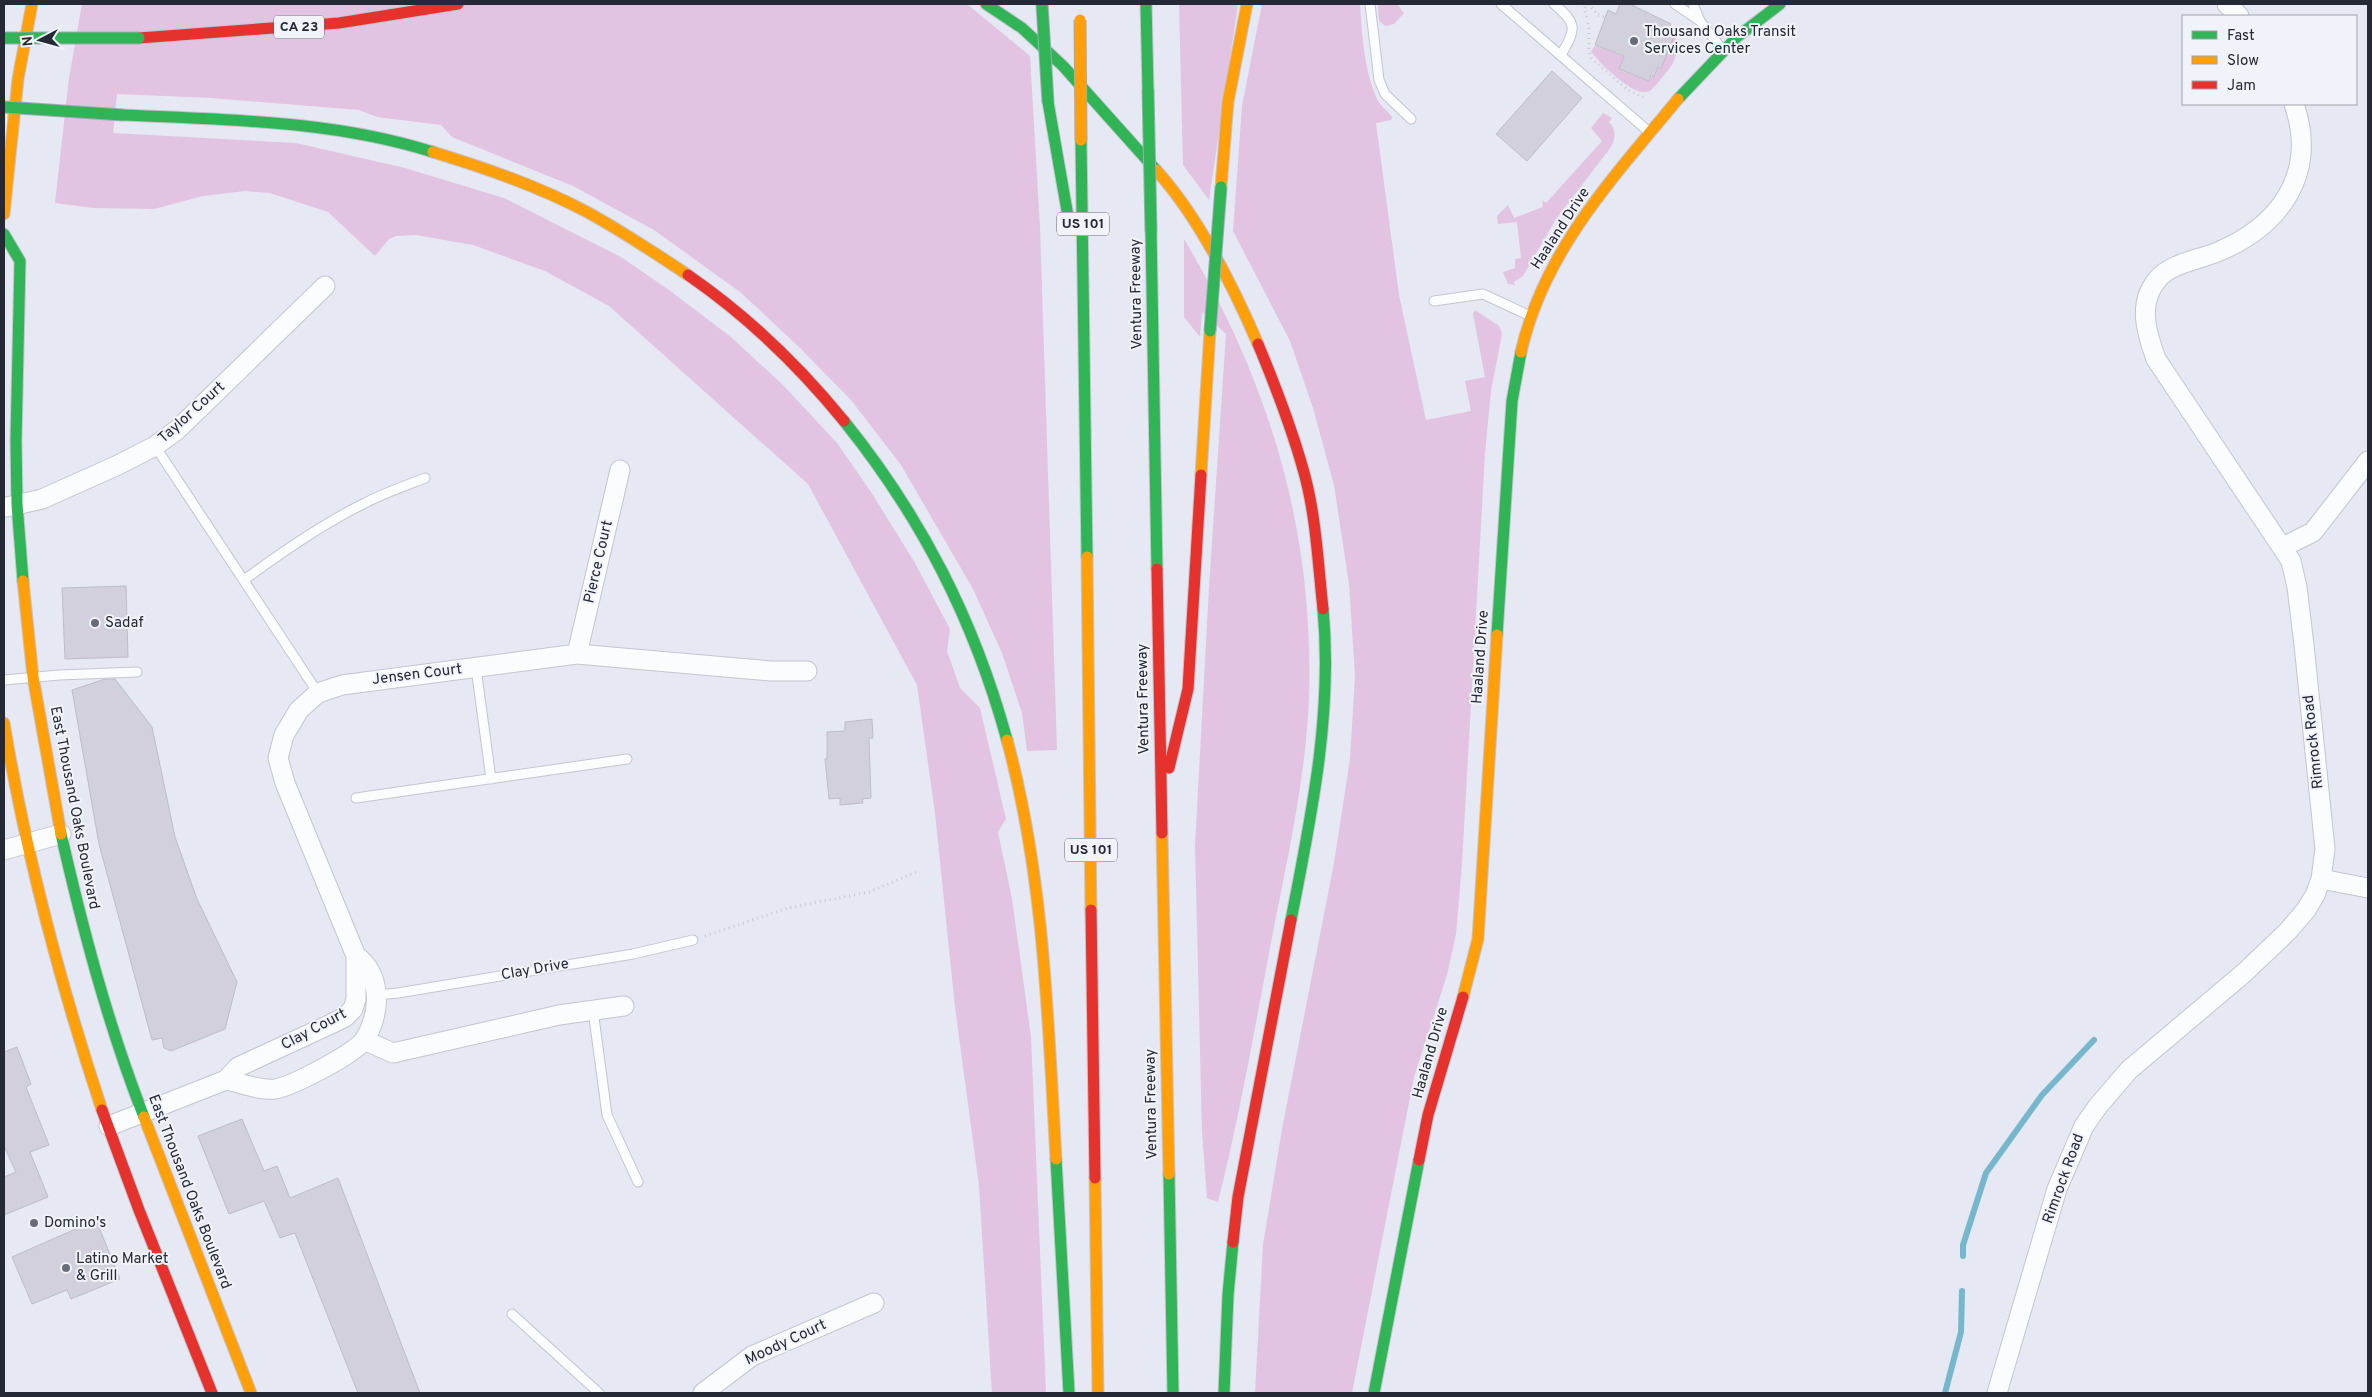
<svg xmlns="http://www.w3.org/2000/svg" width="2372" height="1397" viewBox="0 0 2372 1397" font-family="Overpass,sans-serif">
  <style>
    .green { fill: #e2c3e2 }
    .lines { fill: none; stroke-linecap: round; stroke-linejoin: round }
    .stream { stroke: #77b7cb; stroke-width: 6 }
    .building { fill: #d2d0dc; stroke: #bebcc7 }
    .lane-casing { stroke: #c3c5d1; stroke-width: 11 }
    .street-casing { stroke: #c3c5d1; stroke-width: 21 }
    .fast-casing { stroke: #c3c5d1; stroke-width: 13 }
    .slow-casing { stroke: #c3c5d1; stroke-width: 13 }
    .jam-casing { stroke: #c3c5d1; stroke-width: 13 }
    .path { stroke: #c8c9cd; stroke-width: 3; stroke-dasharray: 1 4; stroke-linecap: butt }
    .lane { stroke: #fbfcfd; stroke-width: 9 }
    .street { stroke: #fbfcfd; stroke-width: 19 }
    .fast { stroke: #30b455; stroke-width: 11 }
    .slow { stroke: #ff9f0a; stroke-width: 11 }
    .jam { stroke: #e5322d; stroke-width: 11 }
    .fast-bridge-casing { stroke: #9fabbb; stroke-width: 13; stroke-linecap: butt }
    .slow-bridge-casing { stroke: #9fabbb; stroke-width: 13; stroke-linecap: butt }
    .fast-bridge { stroke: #30b455; stroke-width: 11 }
    .slow-bridge { stroke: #ff9f0a; stroke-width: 11 }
    .poi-dot { fill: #696b78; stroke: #f1f3fa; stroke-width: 2 }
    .labels { text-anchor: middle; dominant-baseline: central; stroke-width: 4; stroke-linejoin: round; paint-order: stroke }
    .shield { fill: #f1f3fa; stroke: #626570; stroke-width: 1 }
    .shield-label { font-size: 14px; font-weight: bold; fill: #252835 }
    .poi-label { font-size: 15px; fill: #252835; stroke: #f1f3fa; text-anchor: start }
    .street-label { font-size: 15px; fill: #252835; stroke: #f1f3fa }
  </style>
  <rect width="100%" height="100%" fill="#e6e8f4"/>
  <path class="green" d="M82 4H967L1030 56 1040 227 1057 750 1027 751 1022 713 1002 653 973 589 901 465 851 400 799 347 740 292 654 230 573 186 452 137 441 125 377 117 359 110 211 98 117 94 113 133 296 143 405 168 504 198 621 257 669 290 731 337 783 385 837 443 871 492 915 563 950 629 947 651 960 688 980 708 1006 819 998 832 1012 899 1031 1037 1046 1393H992L979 1186 955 1007 935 813 917 685 808 484 609 306 545 271 473 245 416 235 396 236 389 239 375 256 328 212 270 193 245 191 203 196 154 209 93 208 55 203 69 78Z
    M1179 4H1238L1209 200 1183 165Z
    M1262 4H1360C1362 35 1364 70 1377 99 1380 106 1388 111 1392 117L1391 120 1376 123 1399 295 1426 420 1471 411 1465 381 1485 377 1473 314 1475 310 1499 326 1502 334 1491 391 1485 453 1462 864 1456 934 1447 975 1414 1077 1352 1393H1255L1263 1245 1282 1129 1334 863 1350 759 1355 676 1349 584 1334 485 1313 408 1290 341 1233 231 1242 106Z
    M1378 4H1397L1404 13 1394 24 1385 26 1379 21Z
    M1672 27C1681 52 1677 61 1660 80 1656 85 1652 91 1646 92 1632 95 1598 62 1591 51L1595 46 1624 56 1619 70 1649 81 1652 76 1655 77 1658 68 1661 69 1674 36 1668 33Z
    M1603 113 1612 118 1609 122C1616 129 1616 138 1611 147L1556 219 1523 276 1514 282 1515 285 1508 284 1503 272 1515 268V259L1521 258 1517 222 1498 224 1497 216 1508 205 1514 218 1543 207 1542 200 1546 203 1602 141 1591 128Z
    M1184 239C1269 381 1314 529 1309 696 1306 780 1286 864 1270 948 1254 1033 1239 1118 1218 1202L1207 1198 1202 1132 1195 846 1209 587 1226 334 1202 312 1200 337 1184 317Z"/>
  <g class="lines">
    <path class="stream" d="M1963 1256V1245L1986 1173 2042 1095 2094 1040
      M1945 1393 1961 1332 1962 1291"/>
  </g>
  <path class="building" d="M1620 4H1630L1671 24 1667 34 1674 36 1661 69 1658 67 1654 77 1651 75 1649 81 1619 69 1624 56 1595 45 1608 10 1616 14Z
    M1552 71 1582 98 1527 161 1496 134Z
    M126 586 128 657 65 659 62 588Z
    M105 679H115L152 727 175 837 197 899 237 982 225 1029 171 1051 164 1048 162 1038 152 1040 99 844 72 690Z
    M872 719 873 738H869L871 798 862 799 863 803 840 805V798L829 799 825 759H827V732L845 731V722Z
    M17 1047 31 1084 26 1087 49 1145 30 1152 48 1197 4 1215V1177L16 1172 4 1146V1052Z
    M242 1119 264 1171 277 1166 290 1198 338 1178 420 1393H358L295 1233 280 1238 264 1201 229 1214 198 1136Z
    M96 1220 120 1279 71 1299 67 1290 32 1304 12 1257Z"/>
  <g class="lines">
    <g class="lane-casing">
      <path id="lane" d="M1370 4 1379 80 1385 94 1411 119
        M1501 4 1648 131
        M1554 4C1578 24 1576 29 1561 55
        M1675 4 1700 21 1721 48
        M1693 4 1700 21
        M1434 301 1483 294 1528 315
        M155 446 318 693
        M244 580C282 552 322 524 365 503 384 493 405 486 425 478
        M476 668 491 779
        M4 680 59 675 137 672
        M356 798 627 759
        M376 995 398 993 633 954 693 940
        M593 1010 607 1115 638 1182
        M512 1314 599 1393"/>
    </g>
    <g class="street-casing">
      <path id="street" d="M2227 4 2239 16
        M7 507 42 499 118 465 155 446 177 430 325 286
        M2283 547 2313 532 2368 461
        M577 654 620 470
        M4 850 61 834
        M2321 879 2368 888
        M364 1040 393 1053 559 1015 624 1006
        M226 1080C241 1083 260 1091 275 1089 293 1086 356 1053 365 1039 381 1012 382 975 356 956
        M109 1126 226 1080 238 1067 331 1024 345 1017 353 1009 356 999V956L285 783 278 758 284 735 299 710 318 693 342 685 577 654 771 671H807
        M703 1393 752 1356 874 1303
        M1997 1393 2057 1189 2084 1126 2098 1106 2129 1070 2244 973 2288 931 2306 910 2315 895 2321 879 2325 849 2304 645 2297 587 2291 561 2156 359C2147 334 2137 304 2157 280 2169 264 2197 260 2215 253 2280 227 2318 174 2294 104"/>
    </g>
    <g class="fast-casing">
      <path id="fast" d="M986 4 1022 28 1063 66 1156 170
        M1146 4 1148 90
        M1678 99 1737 37 1780 4
        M1048 102 1069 222
        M123 115C227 120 332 120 433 152
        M1081 140 1087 557
        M1151 231 1157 569
        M4 234 20 261 16 440 17 504 23 581
        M844 421C922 518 974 620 1007 740
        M1497 635 1512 401 1521 352
        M61 834C83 930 108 1025 144 1117
        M1291 920C1311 818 1333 713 1323 609
        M1056 1159 1069 1393
        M1169 1174 1173 1393
        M1224 1393 1228 1295 1233 1242
        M1374 1393 1419 1160"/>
    </g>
    <g class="slow-casing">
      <path id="slow" d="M433 152C485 168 538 186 587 212 622 231 655 253 688 275
        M1156 170C1199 217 1233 286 1258 344
        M1221 187 1228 102 1247 4
        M4 214 18 79 32 4
        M1521 352C1544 250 1614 177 1678 99
        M1201 475 1210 331
        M1087 557 1091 910
        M23 581 33 677 61 834
        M4 723C26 855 60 983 102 1110
        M1007 740C1044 875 1048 1019 1056 1159
        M1162 833 1169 1174
        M1463 997 1478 939 1497 635
        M144 1117 251 1393
        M1095 1178 1098 1393"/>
    </g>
    <g class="jam-casing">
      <path id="jam" d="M139 38 339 23 458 4
        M688 275C746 315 800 367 844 421
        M1258 344C1275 385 1291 426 1303 469 1316 513 1318 564 1323 609
        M1157 569 1162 833
        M1169 768 1188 689 1201 475
        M1091 910 1095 1178
        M102 1110 139 1210 212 1393
        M1419 1160 1428 1115 1463 997
        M1233 1242 1238 1197 1291 920"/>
    </g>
    <path class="path" d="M1588 4 1598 15 1605 17
      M1587 17 1584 9 1587 4
      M1588 23C1591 35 1586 48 1592 59L1628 90 1645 98
      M705 936 788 908 869 892 919 871"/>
    <use href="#lane" class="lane"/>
    <use href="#street" class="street"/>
    <use href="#fast" class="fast"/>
    <use href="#slow" class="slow"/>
    <use href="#jam" class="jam"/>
    <g class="fast-bridge-casing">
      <path id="fast-bridge" d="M1042 4 1048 102
        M4 38H139
        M1148 90 1151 231
        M4 107 123 115
        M1210 331 1221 187"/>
    </g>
    <g class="slow-bridge-casing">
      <path id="slow-bridge" d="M1080 20 1081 140"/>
    </g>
    <use href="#fast-bridge" class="fast-bridge"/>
    <use href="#slow-bridge" class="slow-bridge"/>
  </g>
  <g class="poi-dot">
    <circle cx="1634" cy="41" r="5"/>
    <circle cx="95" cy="623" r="5"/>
    <circle cx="34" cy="1223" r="5"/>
    <circle cx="66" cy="1268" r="5"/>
  </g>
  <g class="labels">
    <g class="shield">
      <rect x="274" y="15.5" width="50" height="23" rx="4"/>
      <rect x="1057" y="212.5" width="52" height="23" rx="4"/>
      <rect x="1065" y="838.5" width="52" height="23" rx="4"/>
    </g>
    <g class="shield-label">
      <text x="299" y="27">CA 23</text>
      <text x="1083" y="224">US 101</text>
      <text x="1091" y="850">US 101</text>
    </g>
    <g class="poi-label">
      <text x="1644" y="32">Thousand Oaks Transit<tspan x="1644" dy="17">Services Center</tspan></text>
      <text x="105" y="623">Sadaf</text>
      <text x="44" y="1223">Domino's</text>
      <text x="76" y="1259">Latino Market<tspan x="76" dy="17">&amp; Grill</tspan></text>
    </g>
    <g class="street-label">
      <text transform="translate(1561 229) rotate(-57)">Haaland Drive</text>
      <text transform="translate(1137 294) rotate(-91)">Ventura Freeway</text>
      <text transform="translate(192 413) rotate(-42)">Taylor Court</text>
      <text transform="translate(599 562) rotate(-77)">Pierce Court</text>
      <text transform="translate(1481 657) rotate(-86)">Haaland Drive</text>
      <text transform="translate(417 675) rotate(-7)">Jensen Court</text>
      <text transform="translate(1144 699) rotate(-91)">Ventura Freeway</text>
      <text transform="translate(2314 742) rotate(-96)">Rimrock Road</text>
      <text transform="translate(74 808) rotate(79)">East Thousand Oaks Boulevard</text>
      <text transform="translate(535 970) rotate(-10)">Clay Drive</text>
      <text transform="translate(314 1030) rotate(-28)">Clay Court</text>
      <text transform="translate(1431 1053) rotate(-74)">Haaland Drive</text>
      <text transform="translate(1152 1104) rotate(-91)">Ventura Freeway</text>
      <text transform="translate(2064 1179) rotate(-70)">Rimrock Road</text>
      <text transform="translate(189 1192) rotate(69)">East Thousand Oaks Boulevard</text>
      <text transform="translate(786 1343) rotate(-25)">Moody Court</text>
    </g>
  </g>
  <rect width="2372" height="1397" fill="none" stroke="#252835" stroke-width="10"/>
  <rect x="2182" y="15" width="175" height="90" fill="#f1f3fa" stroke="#9fa2ab"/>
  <rect x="2192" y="31" width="25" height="8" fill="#30b455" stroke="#9fa2ab"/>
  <text x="2227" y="40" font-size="15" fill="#252835">Fast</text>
  <rect x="2192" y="56" width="25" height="8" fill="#ff9f0a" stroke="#9fa2ab"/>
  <text x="2227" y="65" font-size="15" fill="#252835">Slow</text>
  <rect x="2192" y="81" width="25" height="8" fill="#e5322d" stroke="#9fa2ab"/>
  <text x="2227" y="90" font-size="15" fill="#252835">Jam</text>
  <g transform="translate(40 40) rotate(264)" stroke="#f1f3fa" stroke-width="4" paint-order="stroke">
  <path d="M0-4L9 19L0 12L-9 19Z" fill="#252835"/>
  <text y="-8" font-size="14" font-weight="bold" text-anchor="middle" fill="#252835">N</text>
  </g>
</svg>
